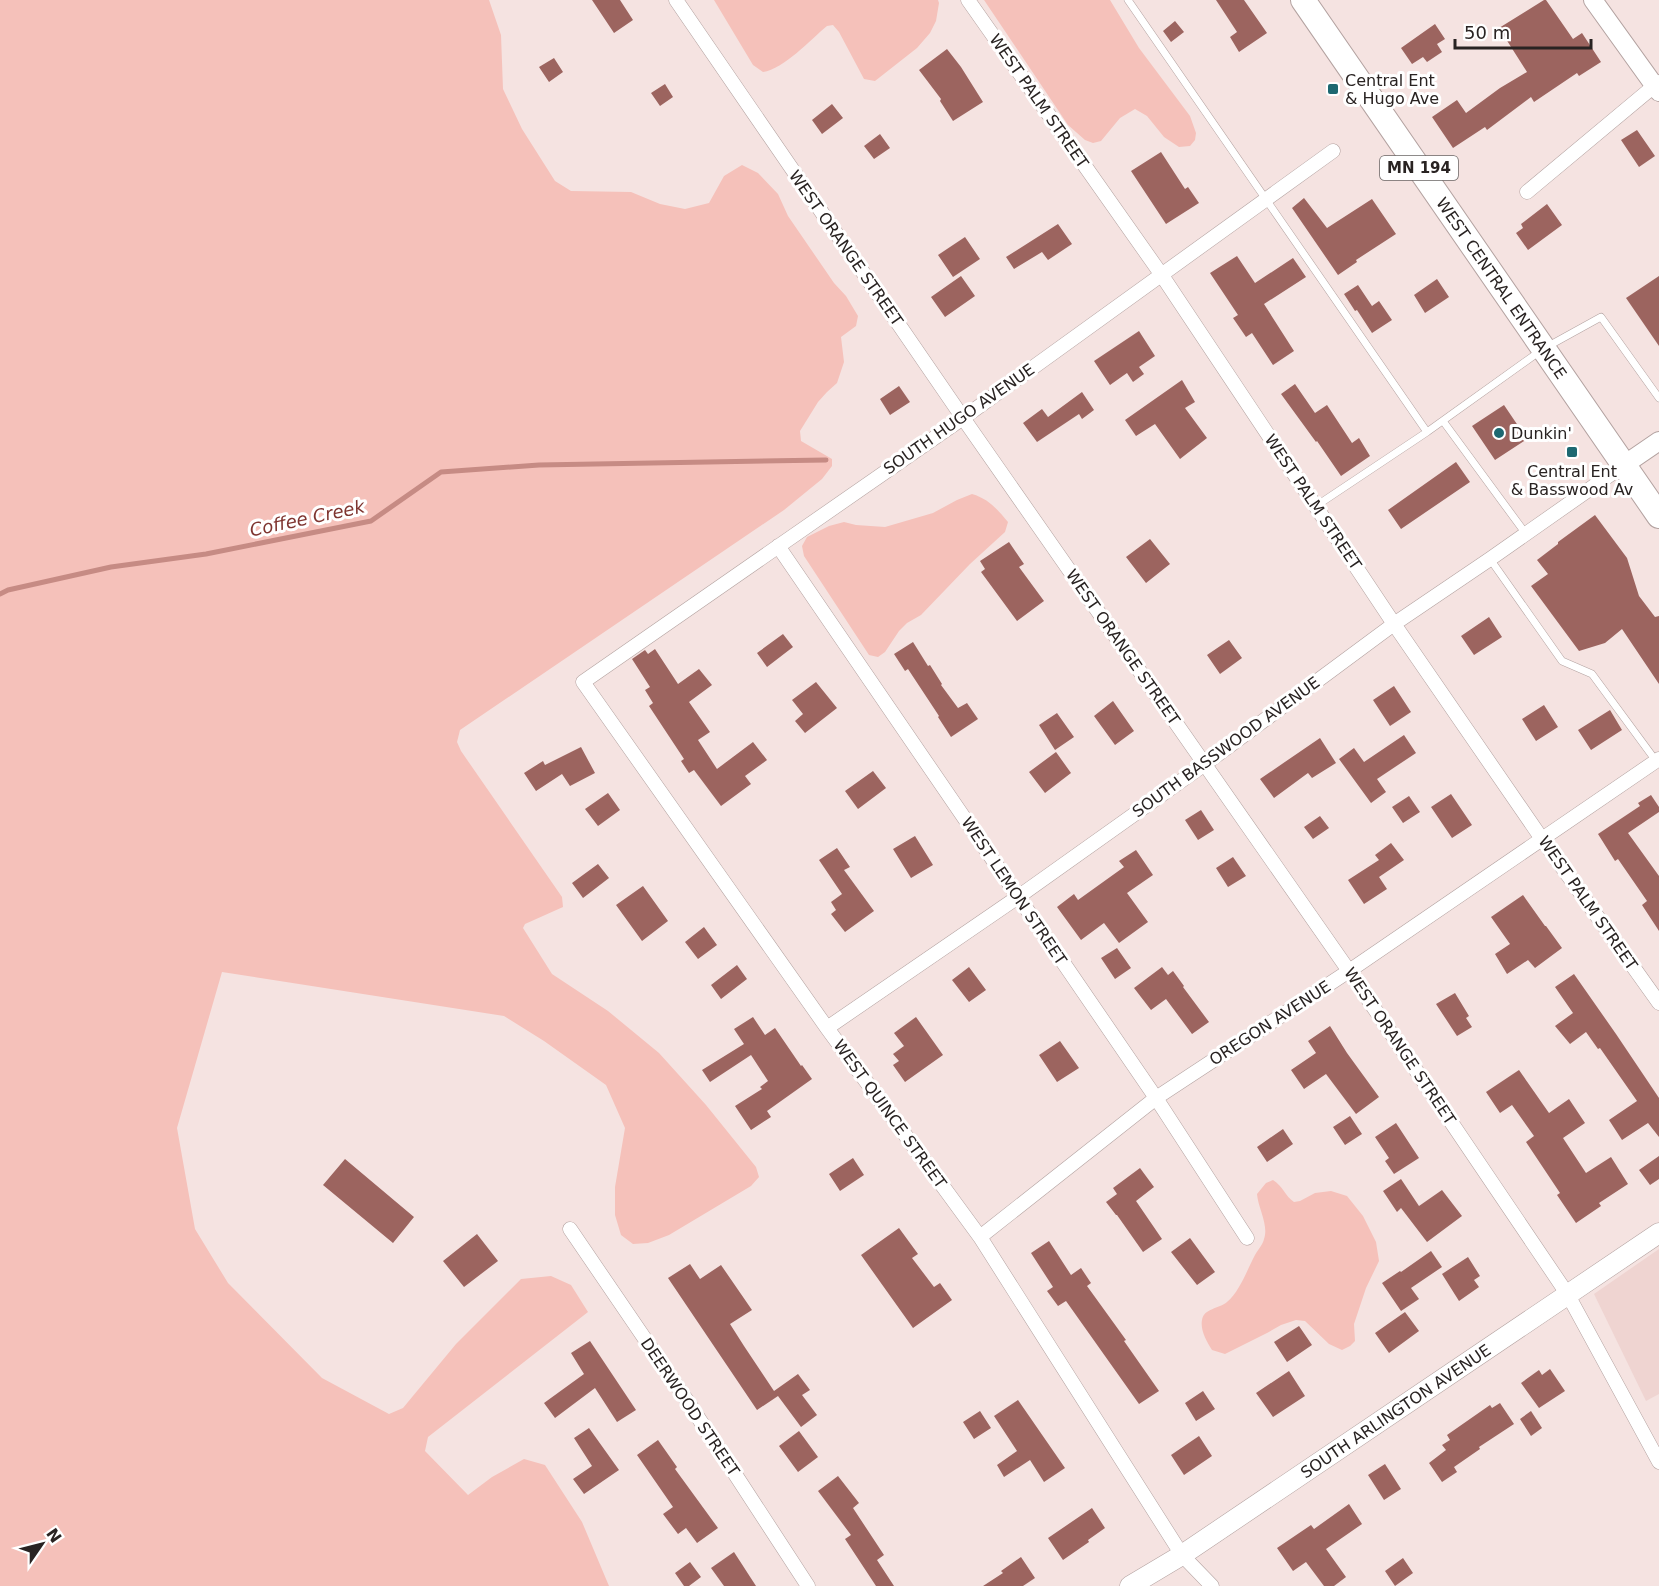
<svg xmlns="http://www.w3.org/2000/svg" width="1659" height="1586" viewBox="0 0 1659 1586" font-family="'DejaVu Sans',sans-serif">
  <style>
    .built { fill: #efd4d1 }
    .green { fill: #f5c1ba }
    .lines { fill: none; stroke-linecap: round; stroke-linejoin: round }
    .stream { stroke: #c68b84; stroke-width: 5 }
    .building { fill: #9c645f }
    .service-casing { stroke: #b3a2a0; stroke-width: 8 }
    .minor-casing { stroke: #b3a2a0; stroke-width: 15 }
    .tertiary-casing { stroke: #b3a2a0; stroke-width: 20 }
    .secondary-casing { stroke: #b3a2a0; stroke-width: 21 }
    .trunk-casing { stroke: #b3a2a0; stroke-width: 26 }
    .service { stroke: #fff; stroke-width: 7 }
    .minor { stroke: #fff; stroke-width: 14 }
    .tertiary { stroke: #fff; stroke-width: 18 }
    .secondary { stroke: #fff; stroke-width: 20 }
    .trunk { stroke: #fff; stroke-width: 24 }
    .poi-dot { fill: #1d6871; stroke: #fff; stroke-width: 2 }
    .labels { text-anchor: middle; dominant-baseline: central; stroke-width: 6; stroke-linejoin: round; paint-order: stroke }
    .shield { fill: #fff; stroke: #696564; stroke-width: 1.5 }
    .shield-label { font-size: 15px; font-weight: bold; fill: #292322 }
    .poi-label { font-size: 16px; fill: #292322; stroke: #fff; text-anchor: start }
    .street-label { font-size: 16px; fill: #292322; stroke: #fff }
    .water-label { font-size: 18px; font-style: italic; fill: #7f3530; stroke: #fff }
  </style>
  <rect width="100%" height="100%" fill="#f5e3e1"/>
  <path class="built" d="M1659 1249V1394L1646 1401 1594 1294Z"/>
  <path class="green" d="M0 0H489L501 35 503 89 522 129 555 181 571 191 631 192 660 204 685 209 709 203 724 176 742 165 758 173 778 194 788 216 834 283 846 296 858 316 856 326 841 337 844 362 837 383 827 392 818 402 800 431 801 441 832 459V466L822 479 784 510 460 730 457 742 461 751 562 897 563 907 525 924 523 928 552 974 608 1011 659 1053 706 1105 756 1167 759 1177 751 1186 669 1235 648 1243 633 1244 621 1235 615 1215V1187L625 1128 606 1085 544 1041 504 1016 222 972 177 1128 195 1229 228 1283 322 1378 389 1414 403 1408 456 1344 521 1279 551 1276 571 1285 588 1312 428 1437 425 1451 468 1495 492 1477 524 1459 545 1465 582 1522 609 1586H0Z
    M714 0H938L939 3 936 21 930 33 917 48 875 81 864 79 839 32 833 25 827 26C810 40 784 69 763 72L753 65Z
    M984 0H1110L1139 48 1190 116 1196 133 1195 140 1190 146 1179 147 1164 137 1147 116 1135 109 1120 118 1101 141 1093 143 1085 140 1068 125Z
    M972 494C989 499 997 509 1008 522L1005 532 970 564 921 615 907 623 899 631 885 652 878 657 869 655 804 556 802 546 807 537 829 526 844 522 856 525 885 527 933 513 957 500Z
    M1273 1180C1283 1186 1285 1196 1294 1202L1300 1201 1315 1193 1331 1191 1347 1196 1363 1216 1376 1242 1379 1261 1366 1288 1354 1324 1355 1341 1350 1346 1342 1350 1329 1344 1305 1321 1296 1320 1281 1325 1267 1333 1225 1354 1212 1350C1207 1342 1200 1330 1202 1320 1204 1308 1219 1309 1227 1302 1240 1291 1247 1270 1255 1255 1258 1250 1263 1244 1264 1239 1269 1225 1258 1208 1257 1194L1266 1183Z"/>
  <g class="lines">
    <path class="stream" d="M0 594 8 590 111 567 206 554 371 521 441 472 539 465 826 460"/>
  </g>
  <path class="building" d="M592 0H620L633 20 614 33Z
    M1216 0H1244L1267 33 1239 52 1230 37 1237 32Z
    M1544 0H1546L1573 39 1582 33 1601 62 1579 76 1577 73 1534 102 1531 97 1487 130 1485 127 1453 148 1432 117 1457 100 1466 113 1500 88 1527 72 1499 28Z
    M1175 21 1184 32 1171 42 1163 31Z
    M1435 24 1445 39 1437 44 1442 52 1427 62 1423 57 1412 64 1401 48Z
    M947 49 961 67 983 102 953 121 940 101 941 99 919 70Z
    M554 58 563 72 549 82 539 67Z
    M665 84 673 97 660 106 651 93Z
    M832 104 843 118 822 134 812 120Z
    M1637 130 1655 156 1639 167 1621 140Z
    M880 134 890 148 874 159 864 146Z
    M1161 152 1185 189 1188 187 1199 203 1166 224 1131 171Z
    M1304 198 1327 228 1372 199 1396 234 1356 260 1357 262 1338 275 1292 208Z
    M1547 204 1562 225 1528 250 1516 233 1523 228 1521 224Z
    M1058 224 1072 244 1048 260 1042 252 1014 269 1006 257Z
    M965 237 980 259 953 277 938 255Z
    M1237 256 1255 283 1293 258 1306 277 1264 304 1294 351 1273 365 1252 333 1246 337 1233 318 1238 315 1210 273Z
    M961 276 975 296 945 317 931 297Z
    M1659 276V346L1626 298Z
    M1437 279 1449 297 1425 313 1414 295Z
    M1358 285 1372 306 1379 301 1392 320 1372 333 1357 310 1355 311 1344 294Z
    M1139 331 1155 356 1139 367 1144 374 1133 382 1127 373 1110 385 1094 361Z
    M1182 380 1195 402 1185 408 1207 438 1180 459 1155 424 1136 436 1125 420Z
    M1295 384 1315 413 1327 405 1352 443 1359 438 1370 456 1341 476 1317 441 1316 442 1281 394Z
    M899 386 910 402 890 415 880 399Z
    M1082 392 1094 410 1082 419 1079 414 1037 442 1023 423 1042 409 1048 417Z
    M1504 405 1527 439 1495 460 1472 426Z
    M1456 462 1470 482 1401 529 1388 510Z
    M1595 515 1627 558 1639 596 1655 617 1659 616V684L1622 629 1605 643 1579 651 1531 586 1548 574 1537 560 1558 544V542Z
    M1150 539 1170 564 1146 583 1126 557Z
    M1009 542 1024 564 1019 567 1044 601 1017 621 981 572 985 569 980 561Z
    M1489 617 1502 637 1474 655 1461 636Z
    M783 634 793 647 767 667 757 653Z
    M1229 640 1242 658 1220 674 1207 655Z
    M913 642 928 666 930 665 942 684 941 685 958 708 967 703 978 719 951 737 938 717 939 716 908 669 905 671 894 654Z
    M655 649 678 684 699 669 712 685 689 702 710 732 698 740 717 769 753 742 767 760 745 776 751 784 721 806 694 770 689 773 681 761 684 759 649 706 653 703 645 690 650 687 632 659 645 650 648 654Z
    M816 682 837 708 805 733 795 721 803 714 792 700Z
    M1394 686 1411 712 1390 726 1373 700Z
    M1113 701 1134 731 1115 745 1094 716Z
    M1544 705 1558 727 1536 741 1522 719Z
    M1610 710 1622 730 1591 750 1578 730Z
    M1057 713 1074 737 1055 750 1039 725Z
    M1404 735 1416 753 1377 779 1386 792 1371 803 1339 759 1354 748 1364 762Z
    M1320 738 1336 763 1312 778 1308 773 1274 798 1260 779Z
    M581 747 595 773 570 786 562 774 536 791 524 773 543 761 545 765Z
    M1056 752 1071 773 1045 793 1029 772Z
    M873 771 886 788 858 809 845 791Z
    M608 793 620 810 598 826 585 809Z
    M1451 794 1472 825 1452 838 1431 807Z
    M1651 795 1659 807V812L1628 833 1659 876V931L1642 905 1647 901 1618 859 1615 861 1598 834 1640 806 1638 803Z
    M1409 796 1420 812 1403 823 1392 807Z
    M1201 810 1214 830 1198 840 1185 820Z
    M1320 816 1329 828 1313 839 1304 827Z
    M915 836 933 865 911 878 893 849Z
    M1391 843 1404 860 1379 877 1387 889 1364 904 1348 880 1379 860 1375 855Z
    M837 848 850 867 844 870 874 911 845 932 831 914 836 910 831 902 842 894 819 860Z
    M1136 850 1153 875 1127 893 1148 922 1119 943 1104 923 1081 940 1057 907 1074 894 1078 900 1124 867 1119 861Z
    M1233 857 1246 876 1228 887 1216 868Z
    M598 864 609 878 583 898 572 883Z
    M643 886 668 921 642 941 616 905Z
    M1523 895 1545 926H1546L1562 948 1535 968 1528 960 1507 974 1495 954 1510 944 1491 917Z
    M704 927 717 945 698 959 685 942Z
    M1117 948 1131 968 1115 979 1101 958Z
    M737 965 747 979 721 999 711 985Z
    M969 967 986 990 969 1002 952 980Z
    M1162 967 1168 975 1173 971 1184 986 1183 987 1209 1022 1192 1034 1166 999 1151 1010 1134 988Z
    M1574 974 1616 1034 1659 1098V1137L1648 1123 1622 1140 1609 1120 1637 1101 1600 1048 1598 1049 1586 1032 1570 1044 1555 1026 1573 1013 1555 987Z
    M1455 993 1469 1016 1466 1018 1472 1027 1457 1036 1436 1004Z
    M753 1017 765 1035 775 1028 801 1066 802 1065 812 1079 767 1111 771 1117 751 1130 735 1106 762 1089 760 1087 768 1081 751 1055 710 1082 702 1070 744 1044 734 1029Z
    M916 1017 943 1055 905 1082 893 1065 899 1061 893 1054 904 1046 894 1033Z
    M1330 1026 1347 1053 1379 1097 1356 1114 1326 1074 1304 1089 1291 1070 1316 1053 1308 1041Z
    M1060 1041 1079 1068 1057 1082 1039 1055Z
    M1519 1070 1549 1113 1569 1099 1585 1123 1563 1138 1586 1173 1611 1157 1628 1184 1599 1203 1601 1206 1576 1223 1557 1195 1560 1193 1526 1142 1534 1136 1512 1105 1500 1113 1486 1092Z
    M1350 1116 1362 1134 1345 1145 1333 1127Z
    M1396 1123 1419 1158 1394 1174 1385 1161 1389 1158 1375 1137Z
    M1283 1129 1293 1144 1267 1162 1257 1147Z
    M1659 1156V1179L1650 1185 1639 1170Z
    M853 1158 864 1175 840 1191 829 1174Z
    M345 1159 414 1217 393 1243 323 1185Z
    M1140 1168 1154 1187 1136 1201 1162 1239 1143 1252 1117 1215H1116L1106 1202 1117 1194 1113 1188Z
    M1401 1179 1419 1206 1442 1190 1462 1216 1427 1242 1401 1208 1397 1212 1383 1191Z
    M899 1228 918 1254 912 1258 934 1287 940 1283 952 1300 913 1328 861 1255Z
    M477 1234 498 1261 464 1287 443 1261Z
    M1190 1238 1215 1272 1197 1285 1171 1252Z
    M1049 1241 1071 1275 1081 1268 1091 1283 1087 1286 1126 1340 1124 1341 1159 1391 1139 1404 1066 1301 1058 1306 1047 1291 1053 1287 1031 1253Z
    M1431 1251 1442 1267 1411 1288 1419 1299 1401 1311 1382 1283 1400 1271 1401 1272Z
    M1468 1257 1480 1276 1474 1280 1479 1287 1459 1301 1442 1274Z
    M690 1264 700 1279 721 1265 752 1310 730 1324 744 1346 774 1391 798 1374 810 1390 802 1395 817 1415 801 1427 778 1396 757 1410 668 1278Z
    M1405 1312 1419 1331 1389 1353 1375 1333Z
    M1299 1326 1312 1345 1287 1362 1274 1342Z
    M590 1341 636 1410 617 1422 595 1388 555 1418 544 1403 584 1374 571 1353Z
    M1550 1369 1565 1391 1539 1408 1521 1383 1539 1370 1542 1375Z
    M1289 1371 1305 1396 1273 1417 1256 1393Z
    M1203 1391 1215 1409 1196 1421 1185 1403Z
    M1018 1400 1065 1468 1044 1482 1030 1460 1004 1477 997 1465 1017 1451 994 1416Z
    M1500 1403 1514 1424 1479 1447 1480 1449 1454 1467 1457 1472 1442 1482 1429 1463 1446 1450 1442 1445 1450 1440 1447 1435 1490 1405 1492 1408Z
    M980 1411 991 1428 974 1439 963 1422Z
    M1531 1411 1542 1428 1531 1436 1520 1419Z
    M589 1428 619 1470 584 1494 573 1479 592 1466 574 1438Z
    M799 1431 818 1457 798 1472 779 1446Z
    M1199 1436 1212 1456 1184 1475 1171 1455Z
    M658 1440 677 1467 675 1469 718 1528 697 1543 686 1528 678 1534 663 1514 673 1507 637 1455Z
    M1385 1464 1401 1489 1384 1500 1368 1475Z
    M838 1476 859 1503 853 1508 884 1555 877 1560 894 1586H876L845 1539 851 1535 818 1491Z
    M1349 1504 1362 1524 1326 1549 1346 1577 1334 1586H1324L1306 1562 1293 1571 1277 1548 1311 1525 1314 1529Z
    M1092 1508 1105 1528 1088 1540 1089 1542 1063 1560 1048 1538Z
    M734 1552 756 1586H724L711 1568Z
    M1021 1557 1035 1578 1023 1586H983L1003 1573 1001 1571Z
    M1403 1558 1413 1573 1395 1586 1385 1571Z
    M690 1562 701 1577 689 1586H684L675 1573Z"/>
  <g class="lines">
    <g class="service-casing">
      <path id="service" d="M1128 0 1427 432
        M1443 421 1526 534
        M1316 506 1427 432 1543 349 1601 317 1659 398
        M1490 559 1562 661 1592 674 1656 761"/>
    </g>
    <g class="minor-casing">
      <path id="minor" d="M676 0 963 418 1349 971 1568 1295 1659 1462
        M968 0 1161 274 1394 624 1542 839 1659 1003
        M1527 192 1659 82
        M778 546 1156 1098 1247 1238
        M827 1028 1018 897 1205 764 1394 624 1490 559 1624 465
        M570 1229 690 1405 808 1586
        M980 1237 1156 1098 1349 971 1659 759
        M1212 1586 1182 1555 980 1237 827 1028 583 682 963 418 1333 151"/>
    </g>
    <g class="tertiary-casing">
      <path id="tertiary" d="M1593 0 1659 92
        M1624 465 1659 441"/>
    </g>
    <g class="secondary-casing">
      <g id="secondary">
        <path id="s1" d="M1130 1586 1182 1555 1659 1233"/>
      </g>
    </g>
    <g class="trunk-casing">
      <g id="trunk">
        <path id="s2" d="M1303 0 1659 516"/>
      </g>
    </g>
    <use href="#service" class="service"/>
    <use href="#minor" class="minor"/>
    <use href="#tertiary" class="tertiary"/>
    <use href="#secondary" class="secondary"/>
    <use href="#trunk" class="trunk"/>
  </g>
  <g class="poi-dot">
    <rect x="1327" y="83" width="12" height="12" rx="3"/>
    <circle cx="1499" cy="433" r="6"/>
    <rect x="1566" y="446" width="12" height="12" rx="3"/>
  </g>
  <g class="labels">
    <rect class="shield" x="1380" y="156" width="78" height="24" rx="4.5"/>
    <g class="shield-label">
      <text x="1419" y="168">MN 194</text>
    </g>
    <g class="poi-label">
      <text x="1345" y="80">Central Ent<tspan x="1345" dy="18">&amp; Hugo Ave</tspan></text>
      <text x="1511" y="433">Dunkin'</text>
      <text x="1572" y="471" text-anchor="middle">Central Ent<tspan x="1572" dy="18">&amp; Basswood Av</tspan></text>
    </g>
    <g class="street-label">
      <text transform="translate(1039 101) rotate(55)">WEST PALM STREET</text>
      <text transform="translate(846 248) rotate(55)">WEST ORANGE STREET</text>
      <text stroke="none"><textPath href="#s2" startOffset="350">WEST CENTRAL ENTRANCE</textPath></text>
      <text transform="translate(959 419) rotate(-35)">SOUTH HUGO AVENUE</text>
      <text transform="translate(1313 502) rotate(56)">WEST PALM STREET</text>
      <text transform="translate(1123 647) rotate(55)">WEST ORANGE STREET</text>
      <text transform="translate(1226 747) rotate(-36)">SOUTH BASSWOOD AVENUE</text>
      <text transform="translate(1014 891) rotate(56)">WEST LEMON STREET</text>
      <text transform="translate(1588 903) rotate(55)">WEST PALM STREET</text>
      <text transform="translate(1270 1023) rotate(-33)">OREGON AVENUE</text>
      <text transform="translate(1400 1046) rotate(56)">WEST ORANGE STREET</text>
      <text transform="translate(890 1114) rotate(54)">WEST QUINCE STREET</text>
      <text transform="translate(690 1407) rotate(56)">DEERWOOD STREET</text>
      <text stroke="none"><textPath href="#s1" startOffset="318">SOUTH ARLINGTON AVENUE</textPath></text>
    </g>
    <g class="water-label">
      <text transform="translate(307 518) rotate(-12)">Coffee Creek</text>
    </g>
  </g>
  <g transform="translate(42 1544) rotate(55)" stroke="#ffffff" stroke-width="4.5" paint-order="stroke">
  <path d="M0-4.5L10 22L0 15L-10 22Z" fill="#292322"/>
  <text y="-9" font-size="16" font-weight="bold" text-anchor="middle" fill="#292322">N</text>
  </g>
  <path d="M1455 39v9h136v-9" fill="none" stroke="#292322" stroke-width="3"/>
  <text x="1464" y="39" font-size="18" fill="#292322" stroke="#ffffff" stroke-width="4.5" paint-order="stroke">50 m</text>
</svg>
